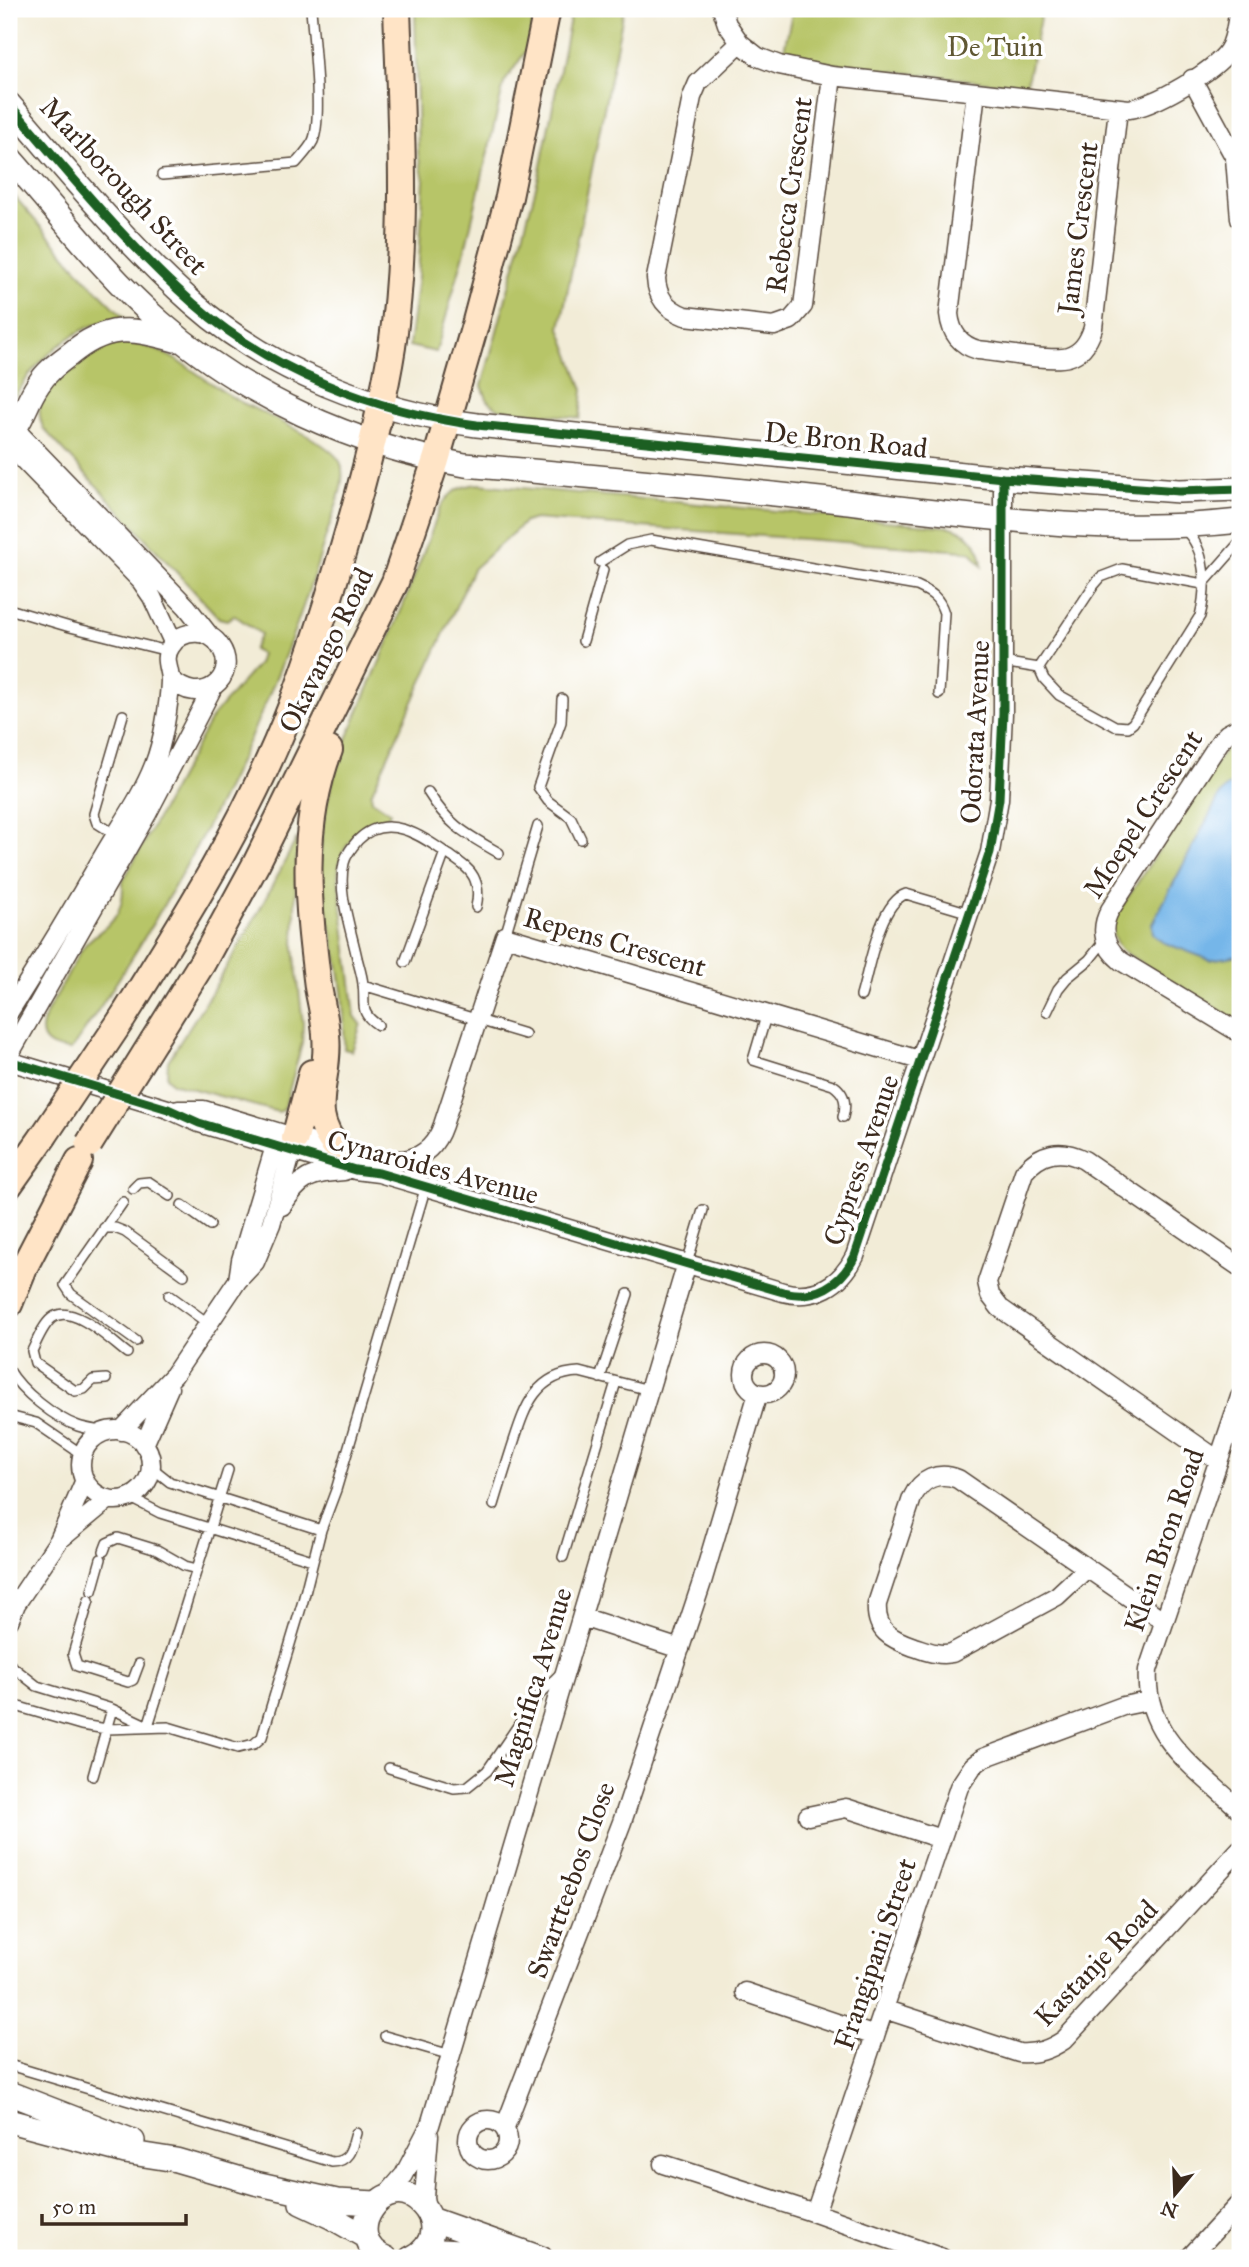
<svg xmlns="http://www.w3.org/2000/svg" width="1249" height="2267" viewBox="0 0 1249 2267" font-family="'IM FELL Great Primer',serif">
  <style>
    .green { fill: #b7c567; stroke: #797842; stroke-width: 2 }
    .water { fill: #75b6e9; stroke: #587084; stroke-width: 2 }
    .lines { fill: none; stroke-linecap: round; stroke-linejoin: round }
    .service-casing { stroke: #56473a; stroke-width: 12 }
    .minor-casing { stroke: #56473a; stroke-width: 21 }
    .tertiary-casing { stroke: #56473a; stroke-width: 26 }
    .secondary-casing { stroke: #56473a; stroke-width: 30 }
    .service { stroke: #fff; stroke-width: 9 }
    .minor { stroke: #fff; stroke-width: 18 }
    .tertiary { stroke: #fff; stroke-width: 23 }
    .secondary { stroke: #ffe4c6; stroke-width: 26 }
    .secondary-bridge-casing { stroke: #56473a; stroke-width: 30; stroke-linecap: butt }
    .secondary-bridge { stroke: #ffe4c6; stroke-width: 26 }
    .cycleway-casing { stroke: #fff; stroke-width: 13 }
    .cycleway { stroke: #1b5e20; stroke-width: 9 }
    .labels { text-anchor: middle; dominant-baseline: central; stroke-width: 7; stroke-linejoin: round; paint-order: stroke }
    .park-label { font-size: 28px; fill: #605834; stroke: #fff }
    .street-label { font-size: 28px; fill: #3b2a1e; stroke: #fff }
  </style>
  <rect width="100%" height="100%" fill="#fff"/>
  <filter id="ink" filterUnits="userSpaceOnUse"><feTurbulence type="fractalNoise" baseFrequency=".0143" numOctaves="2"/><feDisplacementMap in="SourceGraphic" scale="14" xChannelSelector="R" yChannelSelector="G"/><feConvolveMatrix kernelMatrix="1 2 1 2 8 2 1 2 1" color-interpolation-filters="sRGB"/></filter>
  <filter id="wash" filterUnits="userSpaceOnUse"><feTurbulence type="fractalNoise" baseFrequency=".00686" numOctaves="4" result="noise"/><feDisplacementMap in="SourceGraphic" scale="28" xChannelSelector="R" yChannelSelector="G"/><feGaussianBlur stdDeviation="1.57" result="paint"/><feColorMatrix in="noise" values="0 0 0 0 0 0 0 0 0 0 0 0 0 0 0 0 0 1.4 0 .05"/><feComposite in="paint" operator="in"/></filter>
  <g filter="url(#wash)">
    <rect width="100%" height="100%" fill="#f2ecd7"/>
    <path class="green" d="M415 9H535L530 45 504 83 465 250 436 352 409 346 418 277 424 180 418 154Z
      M572 9H624L560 328 583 390 580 418 499 409 488 401 482 386 539 176Z
      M793 9H1042L1026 87 834 64 783 54Z
      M9 190 85 278 124 317C85 322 54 345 29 375 24 382 20 391 13 397L9 396Z
      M118 343C166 341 199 379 239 401 261 413 334 443 341 464 347 482 332 517 326 536 272 718 180 894 71 1050 20 1047 49 1009 63 984 70 972 76 957 84 946 94 933 110 928 118 912 123 902 123 892 123 881L212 717 258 664 261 654 253 650 261 634 234 615 227 620 219 618 43 428C40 419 38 411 41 401 49 377 94 348 118 343Z
      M478 484 951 527C971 533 981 546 982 566L971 552 964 551 534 519 525 522 473 569 371 794 372 800 390 812 385 823C357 826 339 847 338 875L355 1016 361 1024 352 1051 344 1049C345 1017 343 986 336 954 329 918 320 886 321 849 324 779 357 716 384 652 404 605 422 557 440 508 449 492 460 486 478 484Z
      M1240 737V1023L1121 950C1112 938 1111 931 1115 917L1229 743Z
      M297 838 294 948 303 1024 302 1043 284 1110 278 1112 172 1083 167 1077 168 1061 213 990 259 911Z"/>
    <path class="water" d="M1240 784V955L1210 960 1162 942 1153 934 1152 924 1221 793 1228 786Z"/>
  </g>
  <g filter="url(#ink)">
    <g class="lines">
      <g class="service-casing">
        <path id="service" d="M162 175 296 163C302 156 309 149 313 141 323 118 313 38 311 9
          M600 562 627 545 651 540 917 586C932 593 939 597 944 613L939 694
          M1203 584 1240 542
          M9 609 70 627 168 651
          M583 641 603 570
          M1002 662 1039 668
          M1039 668 1044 679 1059 695 1115 726 1128 727 1133 723 1200 616C1207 588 1207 549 1184 529
          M1039 668 1094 585 1101 577 1122 569 1203 584
          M562 699 561 722 538 787 548 801 571 818 581 839
          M428 792C449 826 466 834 499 853
          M116 835 97 823 94 814 123 715
          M505 936 538 826
          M405 962 445 852
          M363 985 525 1034
          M861 996C869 970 879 903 906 894L970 913
          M1047 1012 1058 989 1067 978 1089 960 1105 940
          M767 1013 753 1060 833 1085C845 1093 847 1103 843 1117
          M378 1025C358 1012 366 1004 363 984 362 975 359 966 357 958 351 929 337 892 344 863 346 854 352 847 358 840 387 811 423 837 449 855 459 862 471 869 475 880 479 889 478 898 476 907
          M133 1189 139 1183 149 1182 170 1196
          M123 1202 65 1285 71 1294 136 1341
          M182 1205 210 1225
          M104 1228H115L125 1232 184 1275
          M687 1263 703 1210
          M169 1295 209 1324
          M9 1370C21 1391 55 1418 78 1426 87 1429 97 1430 106 1432
          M600 1378 628 1294
          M106 1379 93 1380 84 1389 75 1391 35 1363 32 1351C37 1341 43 1325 52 1318 72 1302 111 1341 127 1353
          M9 1416 36 1423 83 1455
          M151 1467 170 1482 321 1530
          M129 1497 160 1513 312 1560
          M494 1505C500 1485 506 1466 512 1447 524 1411 533 1374 579 1372L649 1390
          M104 1551 107 1543 118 1538 157 1550 185 1566 197 1569 148 1726
          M563 1557 616 1382
          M197 1569 228 1470
          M92 1591 101 1559
          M89 1600 73 1654 77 1666 128 1682 133 1680 139 1664
          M9 1664 37 1686 112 1709 146 1725
          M9 1704 81 1725 107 1729 168 1727 238 1748 254 1744 262 1737 303 1601 321 1530 336 1490 426 1186
          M389 1768 454 1788 467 1787 487 1771 539 1695 562 1672
          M93 1776 112 1709
          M385 2036 451 2055
          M9 2065 332 2162C350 2162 352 2147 356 2133"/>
      </g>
      <g class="minor-casing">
        <path id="minor" d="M722 9 727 24 740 43 758 57 779 65 832 76 1129 109C1152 107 1215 71 1228 51 1236 39 1236 23 1239 9
          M740 43 698 83 692 97 656 278C657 297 666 309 685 316L774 326 791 320 803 306 832 76
          M1192 79 1235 158 1240 219
          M976 92 949 314C951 333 960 345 978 350 999 352 1050 362 1068 357 1082 353 1089 341 1093 328L1118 109
          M9 423 187 607 209 635
          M9 445 141 581 152 597 173 642
          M1240 727 1227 734 1221 740 1110 910C1099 930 1104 947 1121 961L1240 1033
          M9 1012C42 960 74 907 105 853 122 824 142 796 154 765 163 742 169 706 170 681 170 668 162 659 171 646 182 629 209 628 220 646 241 677 200 710 170 678
          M9 1055 147 814 213 687
          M9 1061 168 1109 199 1123 355 1170 379 1173 783 1292C815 1300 841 1285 855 1256L990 852 999 799 1003 713V478
          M178 1110H204L340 1151
          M355 1155C393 1162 428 1169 443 1125L505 936 919 1060
          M282 1206C300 1177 311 1173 344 1171
          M238 1280 241 1260 275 1146 284 1138
          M744 1374a20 20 0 1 1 40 0a20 20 0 1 1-40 0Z
          M1240 1397 1148 1670C1143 1736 1197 1769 1240 1810
          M81 1465a35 35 0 1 1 70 0a35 35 0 1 1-70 0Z
          M121 1431 174 1375 238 1280 255 1262 271 1224 295 1141
          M144 1445 169 1388
          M1218 1460 1000 1308 990 1295 987 1282 1024 1172C1041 1152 1061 1148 1084 1160L1240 1267
          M63 1537 109 1499
          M1087 1568 1057 1596 952 1653C938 1656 927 1651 914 1647 891 1639 875 1631 877 1604L912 1498C921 1479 938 1471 958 1479L1164 1621
          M582 1617 680 1649
          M9 1621 16 1604 59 1540 85 1480
          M808 1816 846 1808 941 1839
          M745 1992 875 2036
          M884 2009 1019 2053C1037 2054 1049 2050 1064 2040L1240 1849
          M468 2140a20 20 0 1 1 40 0a20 20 0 1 1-40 0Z
          M505 2127 622 1822 702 1582 758 1393
          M663 2164 815 2213 942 2258
          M385 2197 404 2175 430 2125 687 1263
          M426 2209 424 2197 429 2135
          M815 2213 959 1787 973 1766 983 1758 1123 1706 1148 1701
          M1189 2258 1240 2203"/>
      </g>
      <g class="tertiary-casing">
        <path id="tertiary" d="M9 104C68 172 125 243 193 303 270 371 376 412 477 425L1003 478 1179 491 1240 489
          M9 157C58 212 104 273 160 322 244 396 354 446 465 465 590 476 714 487 839 501 973 516 1106 536 1240 521
          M9 437C23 421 26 402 38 385 46 372 57 364 69 355 106 324 131 327 175 340
          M9 2093 133 2141
          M9 2121 125 2152 176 2160 255 2183 337 2201 376 2203
          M301 2203 331 2217 366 2237
          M431 2219 541 2258
          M424 2250 459 2252 493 2258
          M386 2258C337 2238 385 2166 422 2205 428 2211 432 2220 432 2229 432 2242 423 2253 411 2258"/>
      </g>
      <g class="secondary-casing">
        <path id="secondary" d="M329 750C299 829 308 906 318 987 321 1003 325 1019 326 1035 331 1081 303 1112 340 1151
          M122 1019C185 919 248 819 291 708 315 646 334 583 352 519 368 462 383 405 392 347 408 236 401 120 397 9
          M154 1040 202 963 257 862 395 582 436 460 475 325 509 197 547 9
          M295 1138 312 1073
          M9 1185 43 1137
          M9 1304 24 1267 79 1161"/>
      </g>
      <use href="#service" class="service"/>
      <use href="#minor" class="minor"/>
      <use href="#tertiary" class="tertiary"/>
      <use href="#secondary" class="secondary"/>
      <g class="secondary-bridge-casing">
        <path id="secondary-bridge" d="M43 1137 122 1019
          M89 1144 154 1040"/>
      </g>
      <use href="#secondary-bridge" class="secondary-bridge"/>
      <g class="cycleway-casing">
        <path id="cycleway" d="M9 104C68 172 125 243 193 303 270 371 376 412 477 425L1003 478 1179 491 1240 489
          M9 1061 168 1109 199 1123 355 1170 379 1173 783 1292C815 1300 841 1285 855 1256L990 852 999 799 1003 713V478"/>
      </g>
      <use href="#cycleway" class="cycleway"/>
    </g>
  </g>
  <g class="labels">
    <g class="park-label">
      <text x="995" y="46">De Tuin</text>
    </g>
    <g class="street-label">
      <text transform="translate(124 186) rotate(47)">Marlborough Street</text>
      <text transform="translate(789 195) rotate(-82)">Rebecca Crescent</text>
      <text transform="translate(1078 228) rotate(-83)">James Crescent</text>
      <text transform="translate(846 440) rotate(6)">De Bron Road</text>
      <text transform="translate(326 650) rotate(-64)">Okavango Road</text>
      <text transform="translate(975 732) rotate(-87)">Odorata Avenue</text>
      <text transform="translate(1143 814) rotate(-57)">Moepel Crescent</text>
      <text transform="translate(615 942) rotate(16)">Repens Crescent</text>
      <text transform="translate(861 1160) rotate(-71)">Cypress Avenue</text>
      <text transform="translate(433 1167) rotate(15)">Cynaroides Avenue</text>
      <text transform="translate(1164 1540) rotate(-71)">Klein Bron Road</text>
      <text transform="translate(533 1687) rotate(-73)">Magnifica Avenue</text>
      <text transform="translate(571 1880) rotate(-70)">Swartteebos Close</text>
      <text transform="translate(875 1954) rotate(-71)">Frangipani Street</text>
      <text transform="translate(1096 1963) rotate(-46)">Kastanje Road</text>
    </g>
  </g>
  <rect width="1249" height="2267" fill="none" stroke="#fff" stroke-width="35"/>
  <g transform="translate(1175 2194) rotate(199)" stroke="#ffffff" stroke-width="5" paint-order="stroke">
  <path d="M0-5L12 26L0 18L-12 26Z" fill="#3b2a1e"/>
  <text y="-10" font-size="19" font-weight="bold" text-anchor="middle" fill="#3b2a1e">N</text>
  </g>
  <path d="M42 2214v10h144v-10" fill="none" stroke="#3b2a1e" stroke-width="3.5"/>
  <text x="52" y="2214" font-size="21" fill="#3b2a1e" stroke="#ffffff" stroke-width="5" paint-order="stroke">50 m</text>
</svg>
